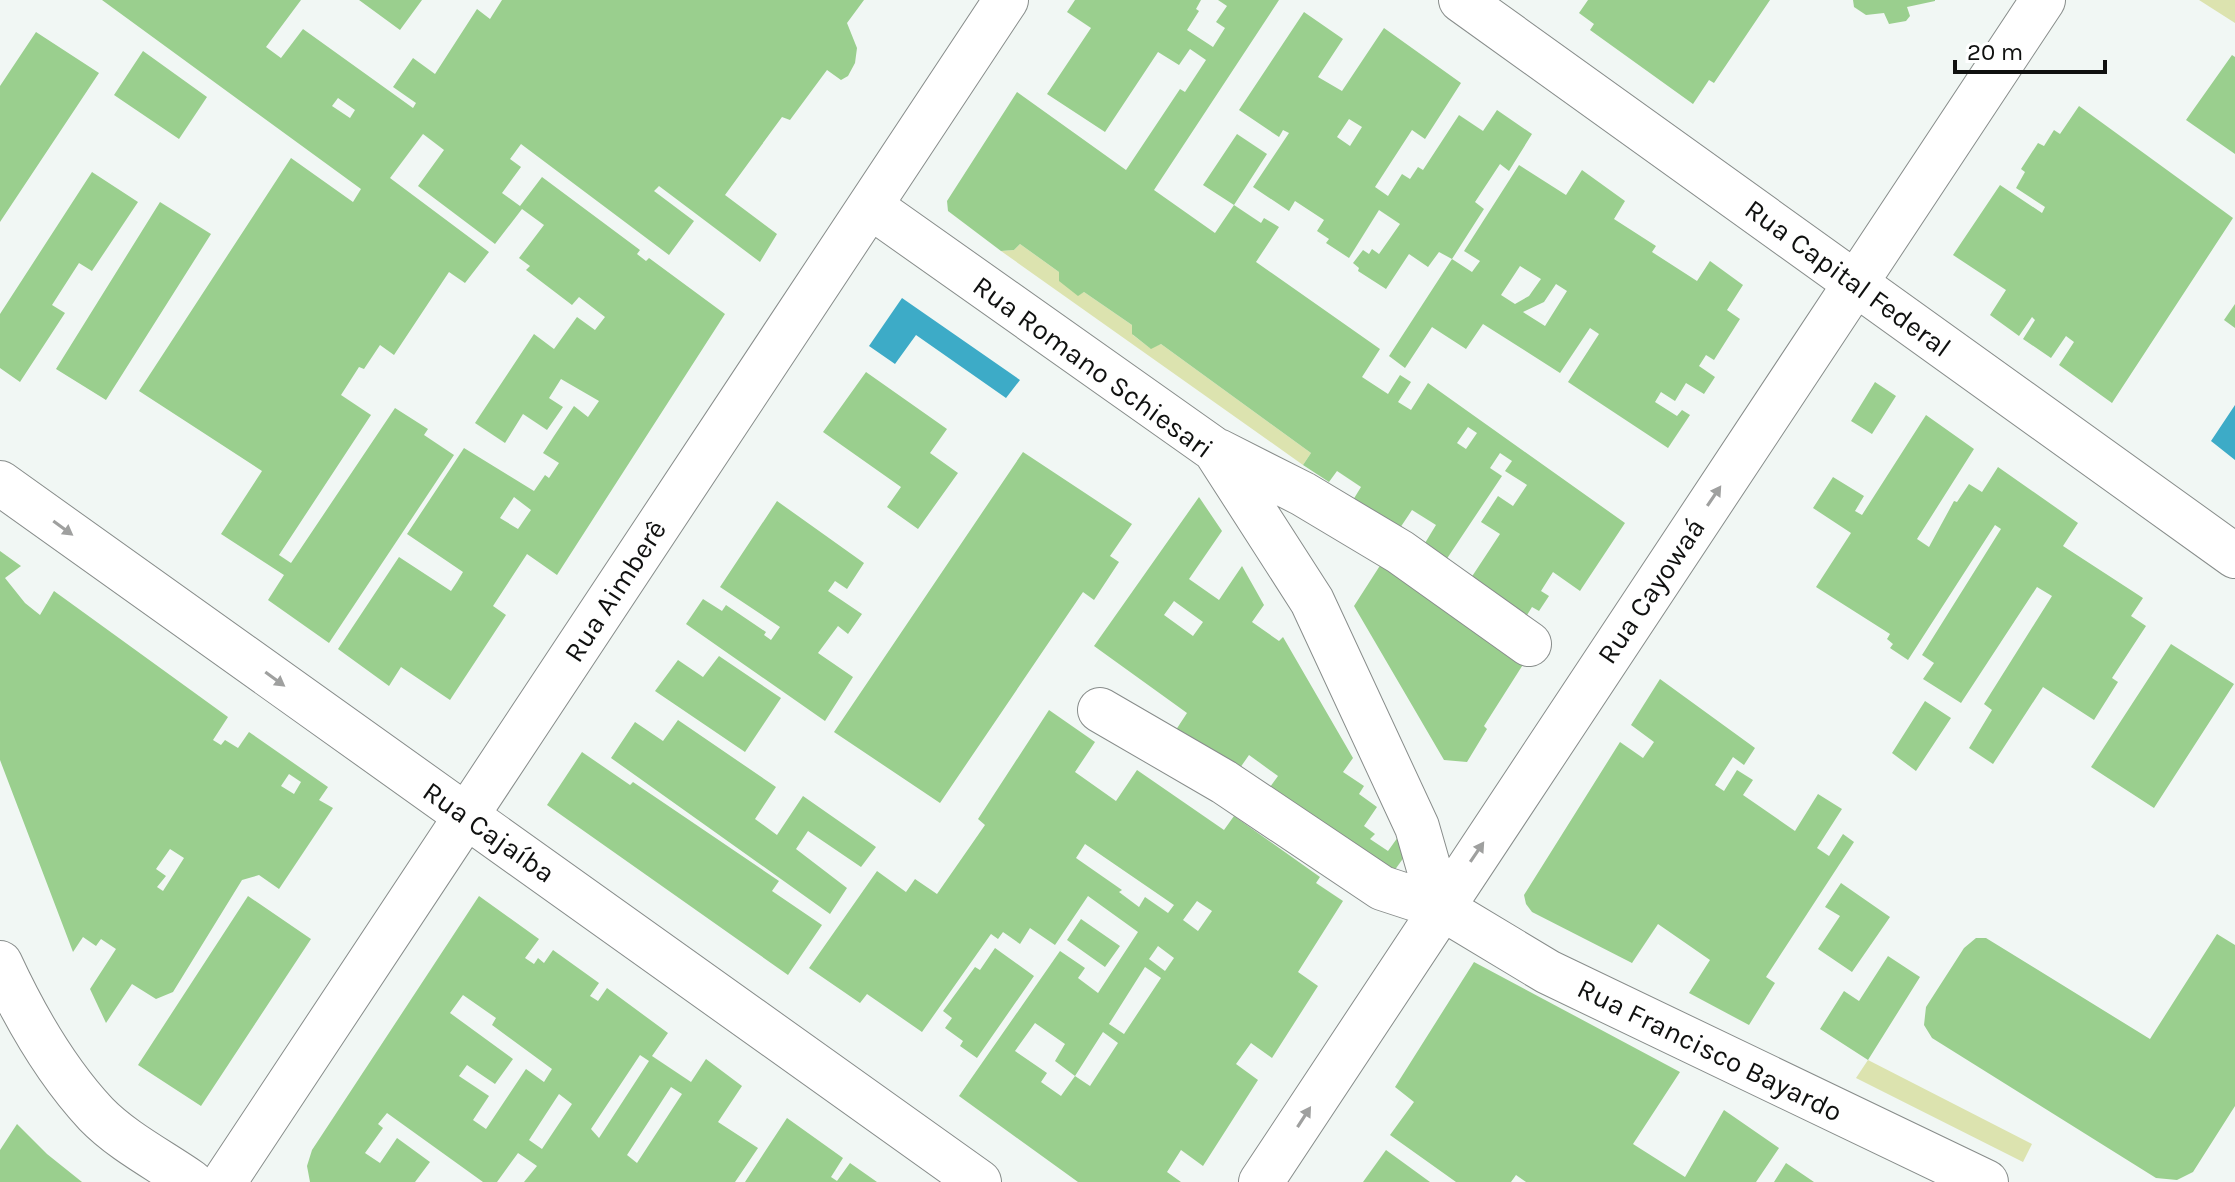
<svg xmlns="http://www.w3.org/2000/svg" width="2235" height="1182" viewBox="0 0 2235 1182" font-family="Karla,sans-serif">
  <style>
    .green { fill: #dce3af }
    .water { fill: #3dabc7 }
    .building { fill: #9acf8e; fill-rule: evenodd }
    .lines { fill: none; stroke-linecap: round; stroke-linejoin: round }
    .minor-casing { stroke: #888d8b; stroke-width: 46 }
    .major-casing { stroke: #888d8b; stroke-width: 46 }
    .minor { stroke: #fff; stroke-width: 44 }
    .major { stroke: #fff; stroke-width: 44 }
    .oneway { fill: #9fa09f }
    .labels { text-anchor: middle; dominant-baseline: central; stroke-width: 6; stroke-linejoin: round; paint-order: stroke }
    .street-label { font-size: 28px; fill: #101110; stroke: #fff }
  </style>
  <rect width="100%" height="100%" fill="#f1f7f4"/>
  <path class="green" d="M2199 0H2235V23Z
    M1020 244 1059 272 1078 295 1084 292 1132 325 1133 335 1150 348 1161 344 1311 453 1303 465 1001 251 1014 250Z
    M1868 1060 2032 1144 2023 1162 1856 1078Z"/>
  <path class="water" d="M902 298 1020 380 1006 398 916 335 895 364 869 346Z
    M2235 405V460L2211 441Z"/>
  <path class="building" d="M102 0H301L266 47 281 58 303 29 413 108 416 103 393 87 413 58 435 74 477 9 490 19 502 0H864L847 23 857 48 855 63 848 76 841 80 827 70 790 120 782 117 725 195 777 234 760 262 659 186 654 191 694 221 669 255 521 144 510 159 521 167 502 193 520 206 542 177 640 250 637 254 646 261 649 258 725 314 557 575 527 554 493 606 506 615 450 700 401 667 389 686 338 649 399 557 451 591 457 582 463 572 407 534 464 448 534 491 545 475 549 478 559 463 543 453 554 436 574 406 588 417 599 401 561 379 549 398 563 407 547 430 523 414 505 443 475 423 534 334 554 349 577 317 595 330 605 317 579 297 572 305 526 270 530 266 519 258 544 225 522 209 495 244 418 186 444 150 423 134 390 178 489 252 465 283 449 272 394 355 380 345 364 369 359 367 341 395 371 415 279 555 291 563 395 408 428 429 424 435 454 455 329 643 268 600 284 575 221 534 262 471 139 391 291 158 353 202 361 189ZM338 98 355 110 350 118 332 106ZM514 497 531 510 518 529 500 518Z
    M359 0H422L400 30Z
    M1075 0H1201L1196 9 1199 11 1187 30 1213 47 1225 28 1216 22 1227 6 1218 0H1279L1154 190 1215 233 1234 205 1261 223 1264 218 1279 227 1256 262 1380 349 1362 377 1388 394 1400 375 1411 382 1398 402 1411 410 1428 383 1625 523 1580 591 1553 572 1541 591 1549 596 1539 611 1532 607 1524 620 1469 581 1500 534 1481 522 1498 496 1513 506 1527 485 1505 471 1512 461 1500 453 1490 468 1502 476 1444 563 1422 548 1436 525 1412 510 1398 531 1353 500 1361 487 1337 471 1329 482 1303 465 1311 453 1161 344 1151 349 1132 334V325L1084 292 1078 296 1059 281V272L1020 244 1014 250 1001 251 948 211 947 201 1017 92 1126 170 1180 89 1185 92 1206 60 1190 49 1179 65 1158 52 1105 132 1047 94 1091 28 1067 12ZM1468 427 1477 433 1466 449 1457 443Z
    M1588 0H1770L1714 83 1709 80 1693 104 1590 30 1594 24 1579 13Z
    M1853 0H1935V1L1907 7 1910 16 1906 21 1889 24 1884 13 1866 15 1854 7Z
    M1304 12 1343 39 1318 77 1342 91 1384 28 1461 83 1425 139 1412 130 1375 187 1388 196 1402 174 1410 179 1418 167 1423 170 1459 115 1483 131 1497 110 1532 134 1509 171 1500 164 1475 202 1484 209 1452 259 1439 252 1428 267 1409 254 1386 289 1358 271 1359 268 1353 263 1363 250 1369 254 1372 249 1379 254 1400 224 1379 210 1349 258 1326 243 1329 239 1317 231 1324 220 1295 201 1289 211 1253 187 1289 133 1283 130 1279 137 1239 110ZM1349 119 1362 127 1350 146 1337 137Z
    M36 32 99 73 0 222V86Z
    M143 51 207 97 179 139 114 95Z
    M2232 55 2235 57V154L2186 120Z
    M2079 106 2233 218 2112 403 2059 365 2074 342 2066 336 2051 358 2023 339 2035 320 2032 317 2019 336 1990 315 2006 290 1953 255 2000 185 2042 213 2045 207 2016 188 2025 172 2021 169 2038 143 2044 146 2054 130 2060 134Z
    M1237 134 1267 154 1234 205 1203 185Z
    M1519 165 1566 195 1582 170 1625 201 1614 219 1656 246 1652 252 1697 281 1710 261 1743 285 1727 310 1740 319 1714 360 1706 355 1699 366 1715 377 1704 394 1686 383 1675 401 1661 392 1655 402 1677 416 1682 410 1690 415 1668 448 1568 382 1599 334 1590 328 1560 373 1483 324 1466 349 1432 327 1405 368 1389 356 1452 259 1472 272 1480 261 1464 251ZM1520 266 1541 279 1529 296 1515 304 1501 295ZM1556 284 1567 291 1545 326 1523 312 1544 302Z
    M92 172 138 202 92 271 79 263 52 305 65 313 20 382 0 368V314Z
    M160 202 211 234 106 400 56 369Z
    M2235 304V328L2224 320Z
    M866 372 947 429 930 453 958 473 918 529 887 507 901 487 823 432Z
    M1875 382 1896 396 1872 434 1851 421Z
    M1926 415 1974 449 1917 539 1929 547 1954 501 1957 502 1969 484 1982 492 1998 467 2078 523 2063 546 2143 598 2131 616 2146 626 2112 678 2118 682 2094 720 2043 687 1993 764 1969 748 1992 710 1984 704 2052 596 2037 587 1961 703 1923 679 1934 663 1922 655 2001 529 1995 525 1908 660 1890 648 1893 644 1887 639 1890 634 1816 587 1851 533 1813 508 1833 477 1864 496 1855 511 1862 515Z
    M1023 452 1132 524 1110 556 1119 562 1094 600 1083 592 940 803 834 732Z
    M1199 497 1222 531 1189 579 1219 600 1242 566 1264 605 1252 622 1279 641 1283 637 1353 758 1343 772 1364 786 1359 794 1377 807 1364 826 1375 834 1370 839 1388 851 1398 837 1407 853 1384 885 1260 801 1278 776 1249 755 1231 781 1170 739 1187 713 1094 646ZM1174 601 1203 622 1193 636 1164 615Z
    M777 501 864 563 847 589 835 581 828 591 862 614 848 634 838 626 818 653 853 677 825 721 686 624 703 599 722 611 726 605 766 632 764 635 771 640 780 627 720 587Z
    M0 551 21 566 5 578 25 603 40 615 54 591 228 717 213 740 221 745 225 740 238 748 249 732 328 787 319 800 333 808 279 889 259 875 242 880 173 992 156 999 132 984 106 1023 90 989 116 949 101 939 96 946 83 937 73 952 0 760ZM289 774 301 782 294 794 281 786ZM170 849 184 858 163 891 157 887 166 876 156 869Z
    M1381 564 1524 663 1484 726 1487 729 1467 762 1444 760 1354 606Z
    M2171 644 2234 684 2154 808 2091 767Z
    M719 656 781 698 745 752 655 691 678 660 703 677Z
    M1660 679 1755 748 1744 765 1733 757 1715 785 1724 791 1737 770 1753 780 1743 795 1795 831 1818 794 1842 809 1817 848 1829 856 1843 834 1854 842 1766 977 1775 983 1749 1025 1689 993 1710 960 1658 924 1632 963 1532 912 1526 904 1524 895 1620 742 1643 758 1654 742 1631 725Z
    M1925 701 1951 718 1916 771 1892 753Z
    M1049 710 1095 742 1075 772 1116 801 1137 770 1224 830 1234 816 1320 877 1316 883 1343 901 1298 972 1318 986 1272 1058 1251 1043 1236 1064 1258 1080 1203 1166 1181 1150 1167 1172 1181 1182H1078L959 1096 1060 951 1085 968 1078 978 1098 993 1138 932 1088 896 1055 945 1030 928 1020 944 1003 932 998 939 991 934 922 1032 867 994 860 1003 809 968 877 871 906 892 915 879 937 894 985 825 978 819ZM1085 844 1174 905 1168 913 1145 897 1139 907 1119 892 1122 890 1076 858ZM1197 901 1212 911 1198 931 1183 920ZM1158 946 1174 958 1165 971 1149 959ZM1145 967 1161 978 1124 1034 1109 1024ZM1035 1023 1065 1044 1055 1061 1075 1076 1103 1032 1118 1043 1090 1086 1075 1076 1061 1096 1041 1082 1047 1073 1015 1051Z
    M678 720 776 787 755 819 777 835 803 796 876 847 861 867 808 831 796 849 847 888 830 914 611 758 635 722 663 741Z
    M582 752 630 785 633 782 779 881 772 891 822 925 788 975 547 805Z
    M1841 883 1890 917 1852 972 1818 949 1840 916 1825 907Z
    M248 896 311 939 201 1106 138 1065Z
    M479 896 539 939 525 958 534 964 538 958 544 963 553 950 599 983 590 996 598 1001 607 988 668 1033 652 1056 691 1082 706 1059 742 1086 718 1122 758 1148 735 1182H524L537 1166 518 1153 497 1182H483L387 1113 378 1124 383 1128 365 1153 380 1163 397 1138 430 1162 415 1182H310L307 1166 312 1150ZM463 995 496 1018 492 1025 552 1069 544 1082 526 1069 486 1129 473 1120 489 1096 459 1076 467 1065 495 1084 513 1059 450 1013ZM640 1055 649 1061 599 1138 591 1129ZM671 1087 682 1094 637 1163 627 1155ZM559 1094 572 1104 542 1149 529 1140Z
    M1081 919 1120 946 1105 967 1067 940Z
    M2217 934 2235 945V1106L2193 1172 2177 1180 2156 1178 1932 1038 1924 1025 1926 1007 1964 948 1976 938H1986L2150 1039Z
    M995 948 1034 976 977 1058 960 1046 963 1041 945 1028 952 1018 943 1011 975 967 980 970Z
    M1888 956 1920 977 1868 1060 1820 1029 1844 991 1859 1001Z
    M1474 962 1680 1072 1633 1144 1685 1177 1724 1110 1779 1148 1756 1182H1526L1516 1175 1511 1182H1456L1390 1135 1414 1102 1395 1087Z
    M787 1118 843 1158 831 1177 837 1181 850 1163 877 1182H745Z
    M17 1124 47 1154 82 1182H0V1150Z
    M1386 1150 1430 1182H1363Z
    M1786 1163 1814 1182H1774Z"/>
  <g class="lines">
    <g class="minor-casing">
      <path id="minor" d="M1461 0 2235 556
        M870 206 1215 450 1312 601 1417 827 1440 907
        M1218 451 1303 494 1400 552 1529 644
        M0 483 979 1182
        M1100 710 1224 782 1382 888 1440 907 1548 972 1986 1182
        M224 1182 1006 0
        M1261 1182 2043 0"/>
    </g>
    <g class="major-casing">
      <path id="major" d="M0 963C25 1017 55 1070 96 1114 122 1141 161 1161 191 1182"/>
    </g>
    <use href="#minor" class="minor"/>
    <use href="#major" class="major"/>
  </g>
  <defs><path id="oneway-solid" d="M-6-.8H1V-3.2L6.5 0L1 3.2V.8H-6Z" transform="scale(2)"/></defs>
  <g class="oneway">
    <use href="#oneway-solid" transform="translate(1714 496) rotate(-56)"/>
    <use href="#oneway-solid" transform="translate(63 528) rotate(36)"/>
    <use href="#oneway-solid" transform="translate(275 679) rotate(36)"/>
    <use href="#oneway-solid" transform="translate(1477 852) rotate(-56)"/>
    <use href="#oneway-solid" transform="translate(1304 1117) rotate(-57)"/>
  </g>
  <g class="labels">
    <g class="street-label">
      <text transform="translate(1848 278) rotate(36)">Rua Capital Federal</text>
      <text transform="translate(1093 367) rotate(36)">Rua Romano Schiesari</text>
      <text transform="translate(615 591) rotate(-57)">Rua Aimberê</text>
      <text transform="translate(1651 591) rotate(-56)">Rua Cayowaá</text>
      <text transform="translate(489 832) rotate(35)">Rua Cajaíba</text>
      <text transform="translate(1710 1050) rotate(26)">Rua Francisco Bayardo</text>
    </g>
  </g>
  <path d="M1955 60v12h150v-12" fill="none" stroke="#101110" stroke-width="4"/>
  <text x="1967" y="60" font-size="24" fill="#101110" stroke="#ffffff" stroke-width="6" paint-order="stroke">20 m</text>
</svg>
